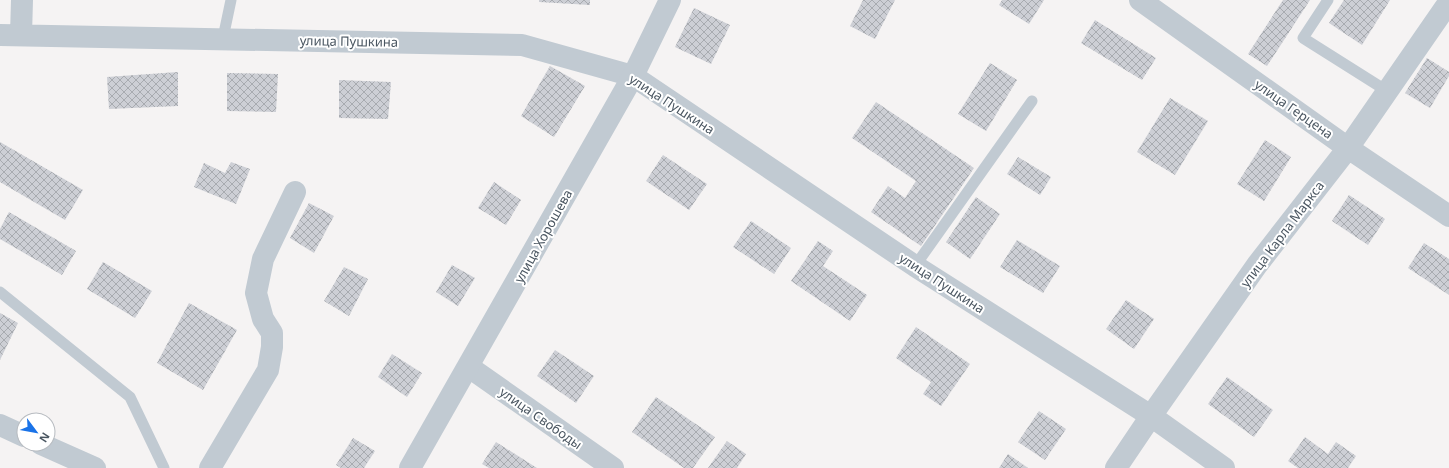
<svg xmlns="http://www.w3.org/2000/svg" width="1449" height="468" viewBox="0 0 1449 468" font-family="'Noto Sans',sans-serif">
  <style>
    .building { fill: url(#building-cross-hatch) }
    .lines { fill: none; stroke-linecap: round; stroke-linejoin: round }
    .service { stroke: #c1cad2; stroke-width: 11 }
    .minor { stroke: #c1cad2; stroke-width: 22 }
    .tertiary { stroke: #c1cad2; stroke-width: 22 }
    .labels { text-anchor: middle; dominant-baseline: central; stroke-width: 4; stroke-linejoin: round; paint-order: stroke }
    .street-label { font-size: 13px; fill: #4a5661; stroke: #fff }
  </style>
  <defs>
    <pattern id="building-cross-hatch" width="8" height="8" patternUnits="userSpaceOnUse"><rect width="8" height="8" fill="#cdcfd5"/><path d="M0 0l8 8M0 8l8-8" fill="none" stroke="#a8abb0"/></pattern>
  </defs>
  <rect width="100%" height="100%" fill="#f5f3f3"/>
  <path class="building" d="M539 0H590V5L539 2Z
    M863 0H895L875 39 850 26Z
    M1002 0H1044L1029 24 999 5Z
    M1283 0H1310L1267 66 1248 54Z
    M1344 0H1390L1362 45 1329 23Z
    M694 8 730 25 711 64 675 47Z
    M1095 20 1156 58 1142 80 1081 43Z
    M1427 58 1449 72V76L1430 108 1405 93Z
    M990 63 1017 80 986 131 958 114Z
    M550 66 585 86 554 137 521 116Z
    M178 72V106L109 109 107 77Z
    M227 73 278 74 276 112 227 111Z
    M339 80 391 82 388 119 339 118Z
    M1170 98 1208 121 1175 175 1137 152Z
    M876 102 974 168 921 246 871 212 888 186 905 198 916 181 852 138Z
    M1265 140 1291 157 1264 201 1237 184Z
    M0 142 83 190 65 220 0 182Z
    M663 155 707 184 689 210 646 181Z
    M1018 157 1051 177 1040 195 1007 174Z
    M231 162 250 169 236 204 194 187 204 163 225 173Z
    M494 182 521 200 506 225 478 208Z
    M1349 195 1385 219 1368 245 1332 221Z
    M976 197 1000 214 970 259 946 242Z
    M309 203 334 216 314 253 290 238Z
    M9 212 76 251 62 275 0 239V229Z
    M751 221 791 248 774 274 733 247Z
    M1017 240 1060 266 1043 293 1000 267Z
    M818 241 833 251 823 266 867 295 850 321 791 281Z
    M1424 243 1449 259V295L1408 268Z
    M103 262 152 291 135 318 87 289Z
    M452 265 475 278 458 306 436 292Z
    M344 267 368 279 349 316 324 301Z
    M1126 300 1154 319 1134 349 1106 329Z
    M189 303 237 330 203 390 157 363Z
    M0 313 18 323 0 360Z
    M916 327 970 364 941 406 923 394 931 382 896 358Z
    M555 350 594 376 576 403 537 376Z
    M392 354 422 373 407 397 378 377Z
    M1227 377 1273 410 1254 437 1208 404Z
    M656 397 715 437 693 468H684L632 432Z
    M1039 411 1066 429 1045 460 1018 442Z
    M1305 437 1328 454 1336 442 1356 456 1348 468H1298L1288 461Z
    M353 438 375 451 364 468H341L336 465Z
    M727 441 746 454 737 468H708Z
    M496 442 537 468H489L482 464Z
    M1008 454 1028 468H999Z"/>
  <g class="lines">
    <path class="service" d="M1328 0 1303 38 1387 91
      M223 38 231 0
      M915 266 1032 101
      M0 292 130 397 164 468"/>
    <path class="minor" d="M1140 0 1348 148 1449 216
      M0 35 522 45 633 76 915 266 1151 416 1224 468
      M21 35 22 0
      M469 367 613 468
      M0 425 24 436
      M41 444 95 468
      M210 468 268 370 272 347V333L263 319 256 293 263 259 295 192
      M1116 468 1151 416 1257 265 1348 148 1449 2"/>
    <path class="tertiary" d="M410 468 633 76 670 0"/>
  </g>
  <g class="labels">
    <g class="street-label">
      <text transform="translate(349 41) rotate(1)">улица Пушкина</text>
      <text transform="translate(672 104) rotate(33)">улица Пушкина</text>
      <text transform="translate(1294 109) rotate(35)">улица Герцена</text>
      <text transform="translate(1282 234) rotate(-53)">улица Карла Маркса</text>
      <text transform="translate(543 236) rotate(-61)">улица Хорошева</text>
      <text transform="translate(942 283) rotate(33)">улица Пушкина</text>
      <text transform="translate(541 418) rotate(35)">улица Свободы</text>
    </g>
  </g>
  <g transform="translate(36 432) rotate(122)"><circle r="19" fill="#ffffff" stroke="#b7bbc0"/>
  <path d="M0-3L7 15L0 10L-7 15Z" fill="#1a73e8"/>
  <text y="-6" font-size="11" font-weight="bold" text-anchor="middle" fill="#4a5661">N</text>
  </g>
</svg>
